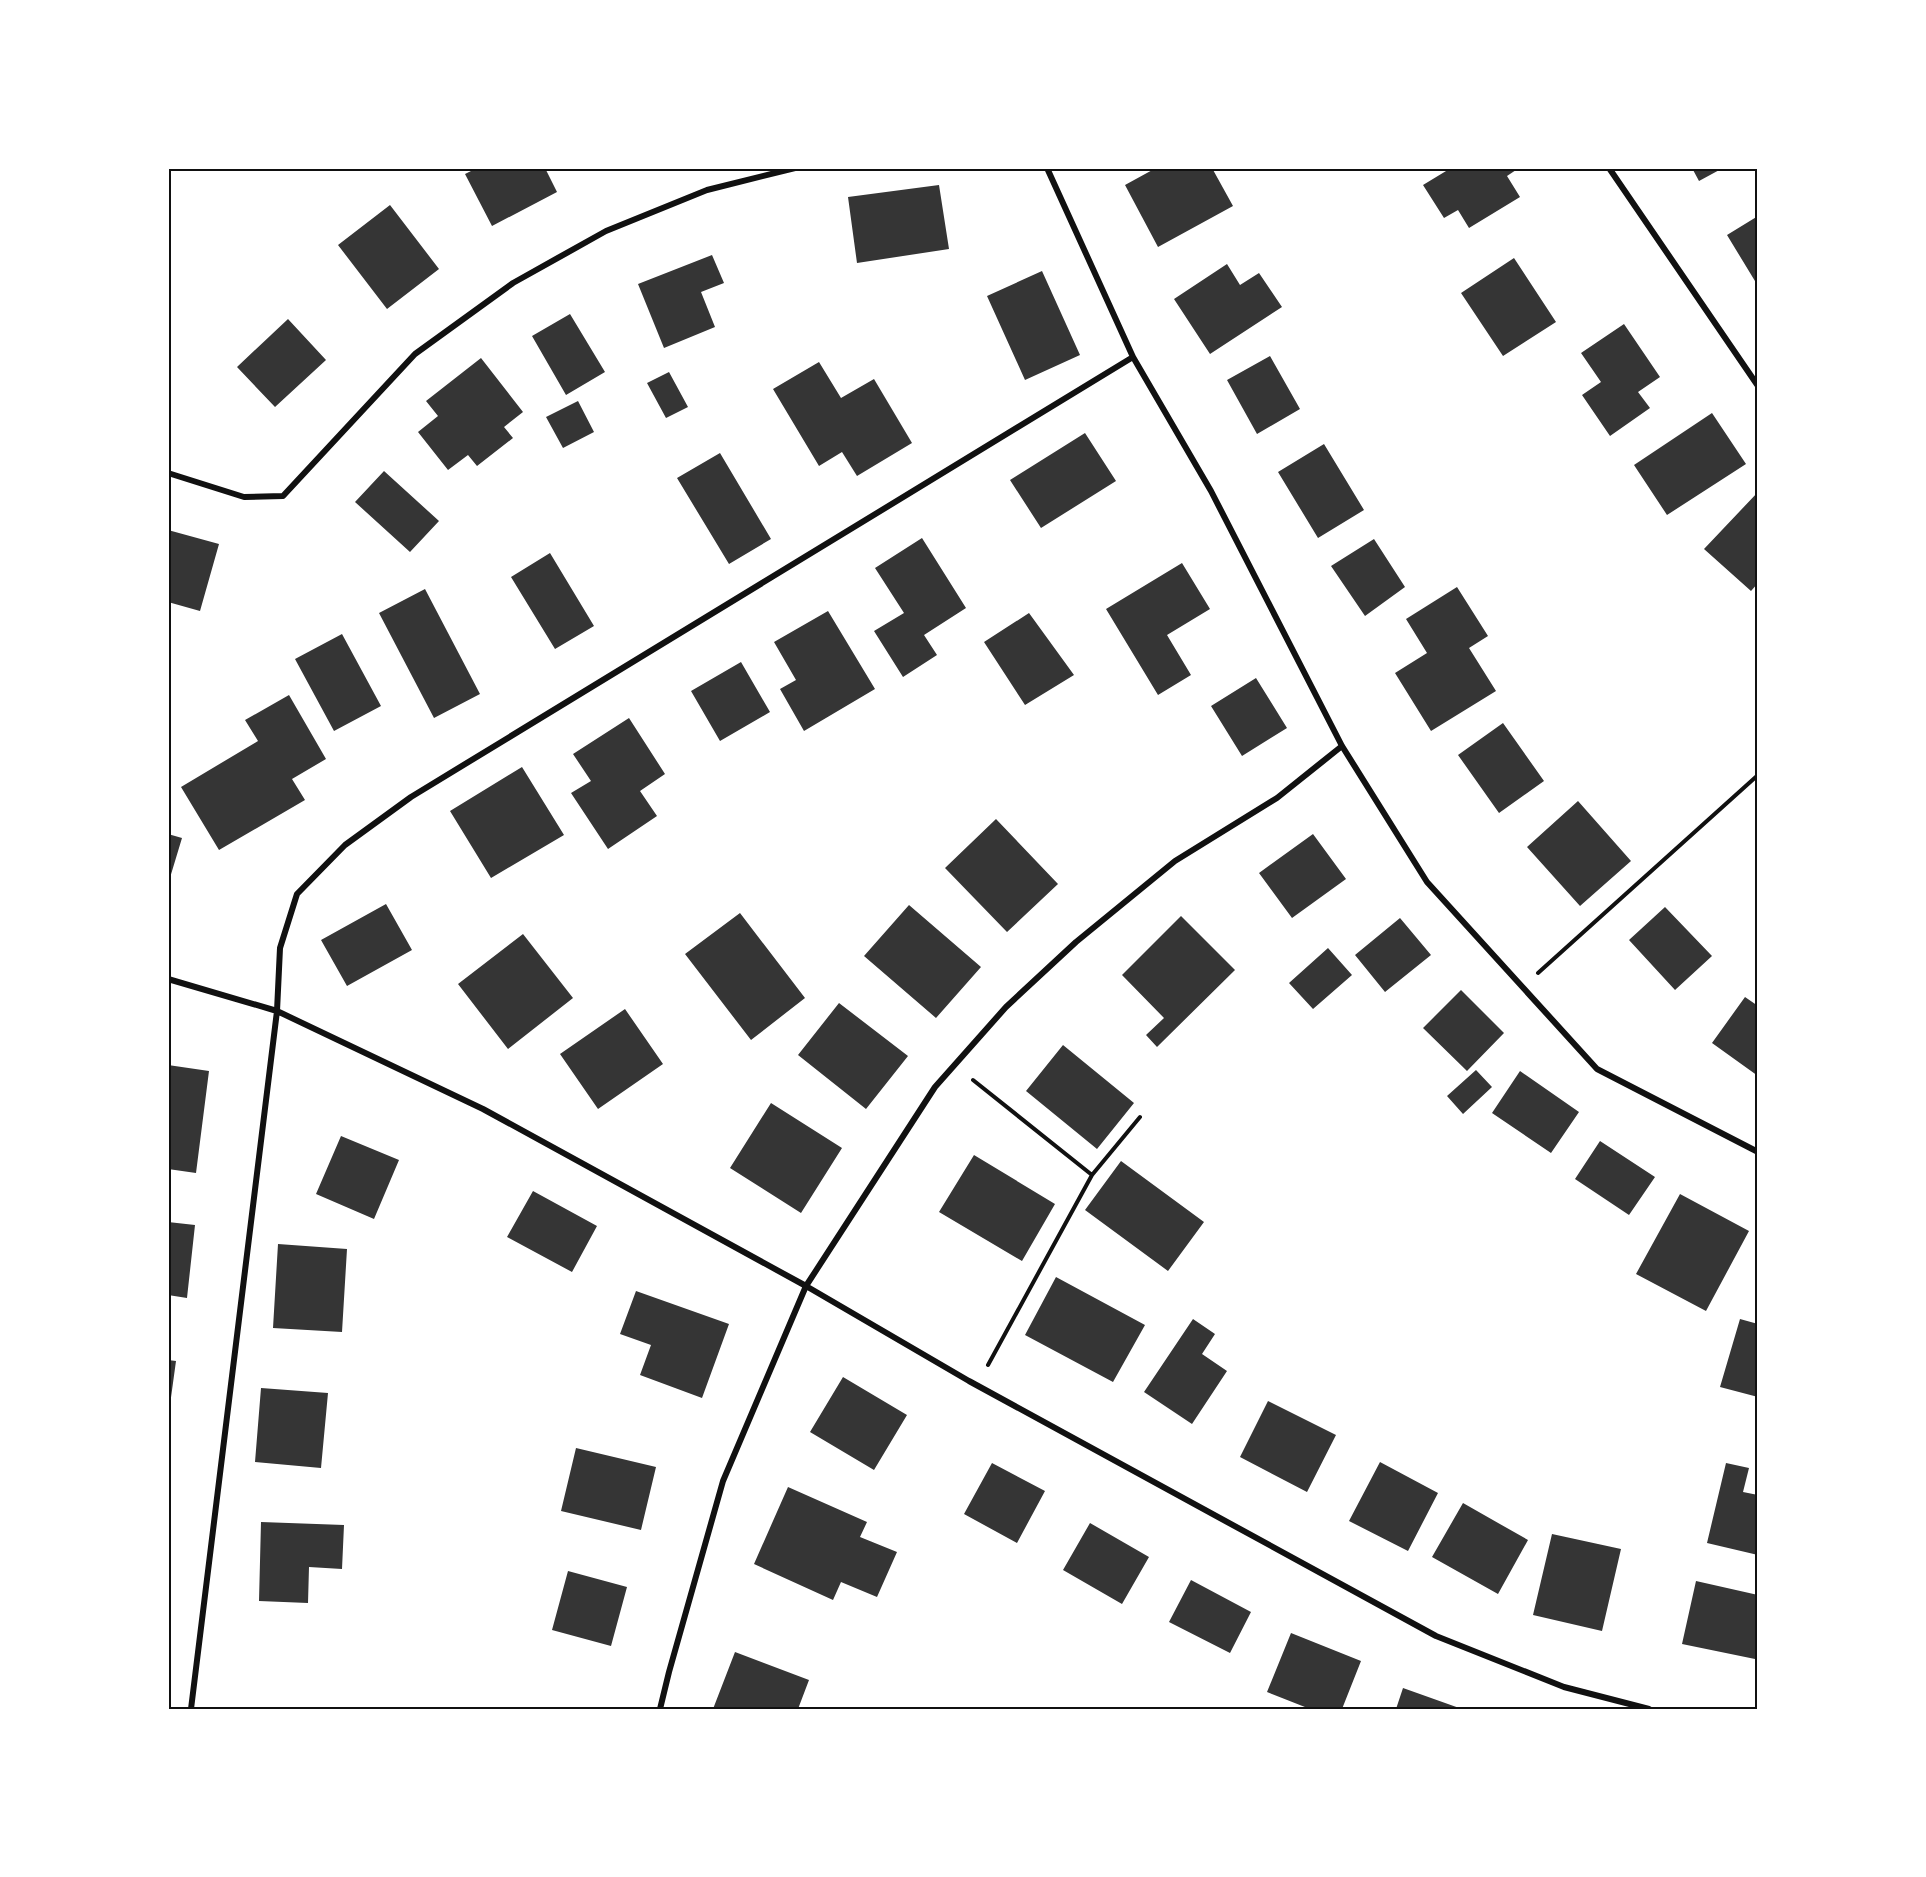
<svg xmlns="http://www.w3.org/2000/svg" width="1926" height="1877" viewBox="0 0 1926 1877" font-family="Cabin,sans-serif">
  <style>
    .building { fill: #353535 }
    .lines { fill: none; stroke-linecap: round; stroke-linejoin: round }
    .path { stroke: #111; stroke-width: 4 }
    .minor { stroke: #111; stroke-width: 6 }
    .neatline { fill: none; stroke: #111; stroke-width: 2 }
  </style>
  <rect width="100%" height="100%" fill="#fff"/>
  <path class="building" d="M477 168H545L557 192 492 226 465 174Z
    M1156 168H1212L1233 206 1158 247 1125 185Z
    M1451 168H1519L1507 176 1520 197 1469 228 1458 210 1444 218 1423 185Z
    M1692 168H1723L1699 181Z
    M939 185 949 249 857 263 848 197Z
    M390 205 439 269 387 309 338 245Z
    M1758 216V286L1727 235Z
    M712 255 724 283 701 292 715 327 664 348 638 284Z
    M1514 258 1556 322 1503 356 1461 293Z
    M1227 264 1240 285 1259 273 1282 307 1210 354 1174 299Z
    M1042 271 1080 355 1025 380 987 296Z
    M570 314 605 372 566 395 532 336Z
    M288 319 326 360 275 407 237 367Z
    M1624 324 1660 377 1638 392 1650 408 1610 436 1582 395 1601 382 1581 353Z
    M1270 356 1300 409 1257 434 1227 380Z
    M481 358 523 412 504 427 513 438 477 466 468 455 448 470 418 432 438 416 426 401Z
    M819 362 841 398 874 379 912 443 857 476 842 452 819 466 773 389Z
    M669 372 688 407 666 418 647 383Z
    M578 401 594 432 563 448 546 417Z
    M1712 413 1746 464 1667 515 1634 465Z
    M1085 433 1116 481 1041 528 1010 480Z
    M1324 444 1364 510 1318 538 1278 472Z
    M720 453 771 539 729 564 677 478Z
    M384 471 439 521 410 552 355 502Z
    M1758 492V583L1751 591 1704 549Z
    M168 530 219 544 200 611 168 602Z
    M922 538 966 608 924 635 937 655 903 677 874 631 904 613 875 568Z
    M1374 539 1405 587 1365 616 1331 566Z
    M550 553 594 626 555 649 511 577Z
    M1182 563 1210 609 1167 635 1191 675 1158 695 1106 609Z
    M1457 587 1488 636 1469 648 1496 691 1431 731 1395 673 1427 653 1406 619Z
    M425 589 480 694 434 718 379 613Z
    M828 611 875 689 804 731 780 689 796 680 774 642Z
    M1029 613 1074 675 1025 705 984 642Z
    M342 634 381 706 334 731 295 659Z
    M741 662 770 712 720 741 691 691Z
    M1256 678 1287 728 1242 756 1211 706Z
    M289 695 326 759 292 779 305 800 219 850 181 787 258 741 245 720Z
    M629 718 665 774 640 791 657 816 608 849 571 793 591 781 573 754Z
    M1503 723 1544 781 1499 813 1458 755Z
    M522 767 564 835 491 878 450 811Z
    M1578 801 1631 861 1580 906 1527 847Z
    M996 819 1058 884 1007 932 945 868Z
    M168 834 182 838 169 881H168Z
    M1313 834 1346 879 1292 918 1259 873Z
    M386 904 412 950 347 986 321 940Z
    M909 905 981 967 936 1018 864 956Z
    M1665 907 1712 956 1675 990 1629 940Z
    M740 913 805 998 751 1040 685 954Z
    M1181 916 1235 970 1157 1047 1146 1035 1164 1018 1122 975Z
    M1400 918 1431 955 1385 992 1355 955Z
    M523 934 573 998 508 1049 458 984Z
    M1328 948 1352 975 1313 1009 1289 983Z
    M1461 990 1504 1033 1467 1071 1423 1028Z
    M1745 997 1758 1006V1076L1712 1043Z
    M839 1003 908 1056 866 1109 798 1055Z
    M625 1009 663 1064 598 1109 560 1054Z
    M1063 1045 1134 1103 1097 1149 1026 1091Z
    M168 1065 209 1071 196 1173 168 1169Z
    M1476 1070 1492 1087 1463 1114 1447 1096Z
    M1520 1071 1579 1112 1551 1153 1492 1113Z
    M771 1103 842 1148 801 1213 730 1168Z
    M341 1136 399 1160 374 1219 316 1194Z
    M1600 1141 1655 1177 1629 1215 1575 1179Z
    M974 1155 1055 1204 1022 1261 939 1212Z
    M1121 1161 1204 1222 1168 1271 1085 1210Z
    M533 1191 597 1226 572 1272 507 1237Z
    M1680 1194 1749 1231 1706 1311 1636 1274Z
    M168 1222 195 1225 187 1298 168 1295Z
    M278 1244 347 1249 342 1332 273 1328Z
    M1056 1277 1145 1325 1113 1382 1025 1335Z
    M636 1291 729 1324 702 1398 640 1375 651 1345 620 1334Z
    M1193 1319 1215 1334 1202 1354 1227 1371 1192 1424 1144 1392Z
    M1740 1319 1758 1324V1397L1720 1387Z
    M168 1360 176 1361 169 1412H168Z
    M843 1377 907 1415 874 1470 810 1432Z
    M261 1388 328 1393 321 1468 255 1462Z
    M1268 1401 1336 1435 1307 1492 1240 1457Z
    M576 1448 656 1467 641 1530 561 1511Z
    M1380 1462 1438 1493 1408 1551 1349 1521Z
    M992 1463 1045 1491 1017 1543 964 1514Z
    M1726 1463 1749 1468 1743 1492 1758 1495V1555L1707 1543Z
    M788 1487 867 1522 860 1537 897 1552 877 1597 841 1582 833 1600 754 1564Z
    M1463 1503 1528 1540 1498 1594 1432 1557Z
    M261 1522 344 1525 342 1569 309 1567 308 1603 259 1601Z
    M1090 1523 1149 1557 1122 1604 1063 1570Z
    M1552 1534 1621 1549 1602 1631 1533 1615Z
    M568 1571 627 1587 611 1646 552 1630Z
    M1191 1580 1251 1612 1230 1653 1169 1622Z
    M1696 1581 1758 1595V1645L1755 1659 1682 1644Z
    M1291 1633 1361 1661 1342 1709H1310L1267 1692Z
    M735 1652 809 1680 798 1709H713Z
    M1403 1688 1462 1709H1396Z"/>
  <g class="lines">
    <path class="path" d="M1538 973 1758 775
      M973 1080 1092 1175
      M988 1365 1092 1175 1140 1117"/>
    <path class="minor" d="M1047 168 1133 357 1211 491 1342 746 1427 882 1597 1069 1758 1152
      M1609 168 1758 386
      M168 473 244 497 283 496 415 354 513 283 606 231 707 190 795 168
      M168 979 277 1011 483 1109 806 1286 969 1381 1436 1636 1564 1687 1649 1709
      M191 1709 277 1011 280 948 297 894 345 845 411 797 1133 357
      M660 1709 669 1672 723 1481 806 1286 935 1087 1006 1007 1076 942 1175 861 1277 798 1342 746"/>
  </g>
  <rect width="1926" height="1877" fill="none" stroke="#ffffff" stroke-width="339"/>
  <rect x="170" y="170" width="1586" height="1538" class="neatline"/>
</svg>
